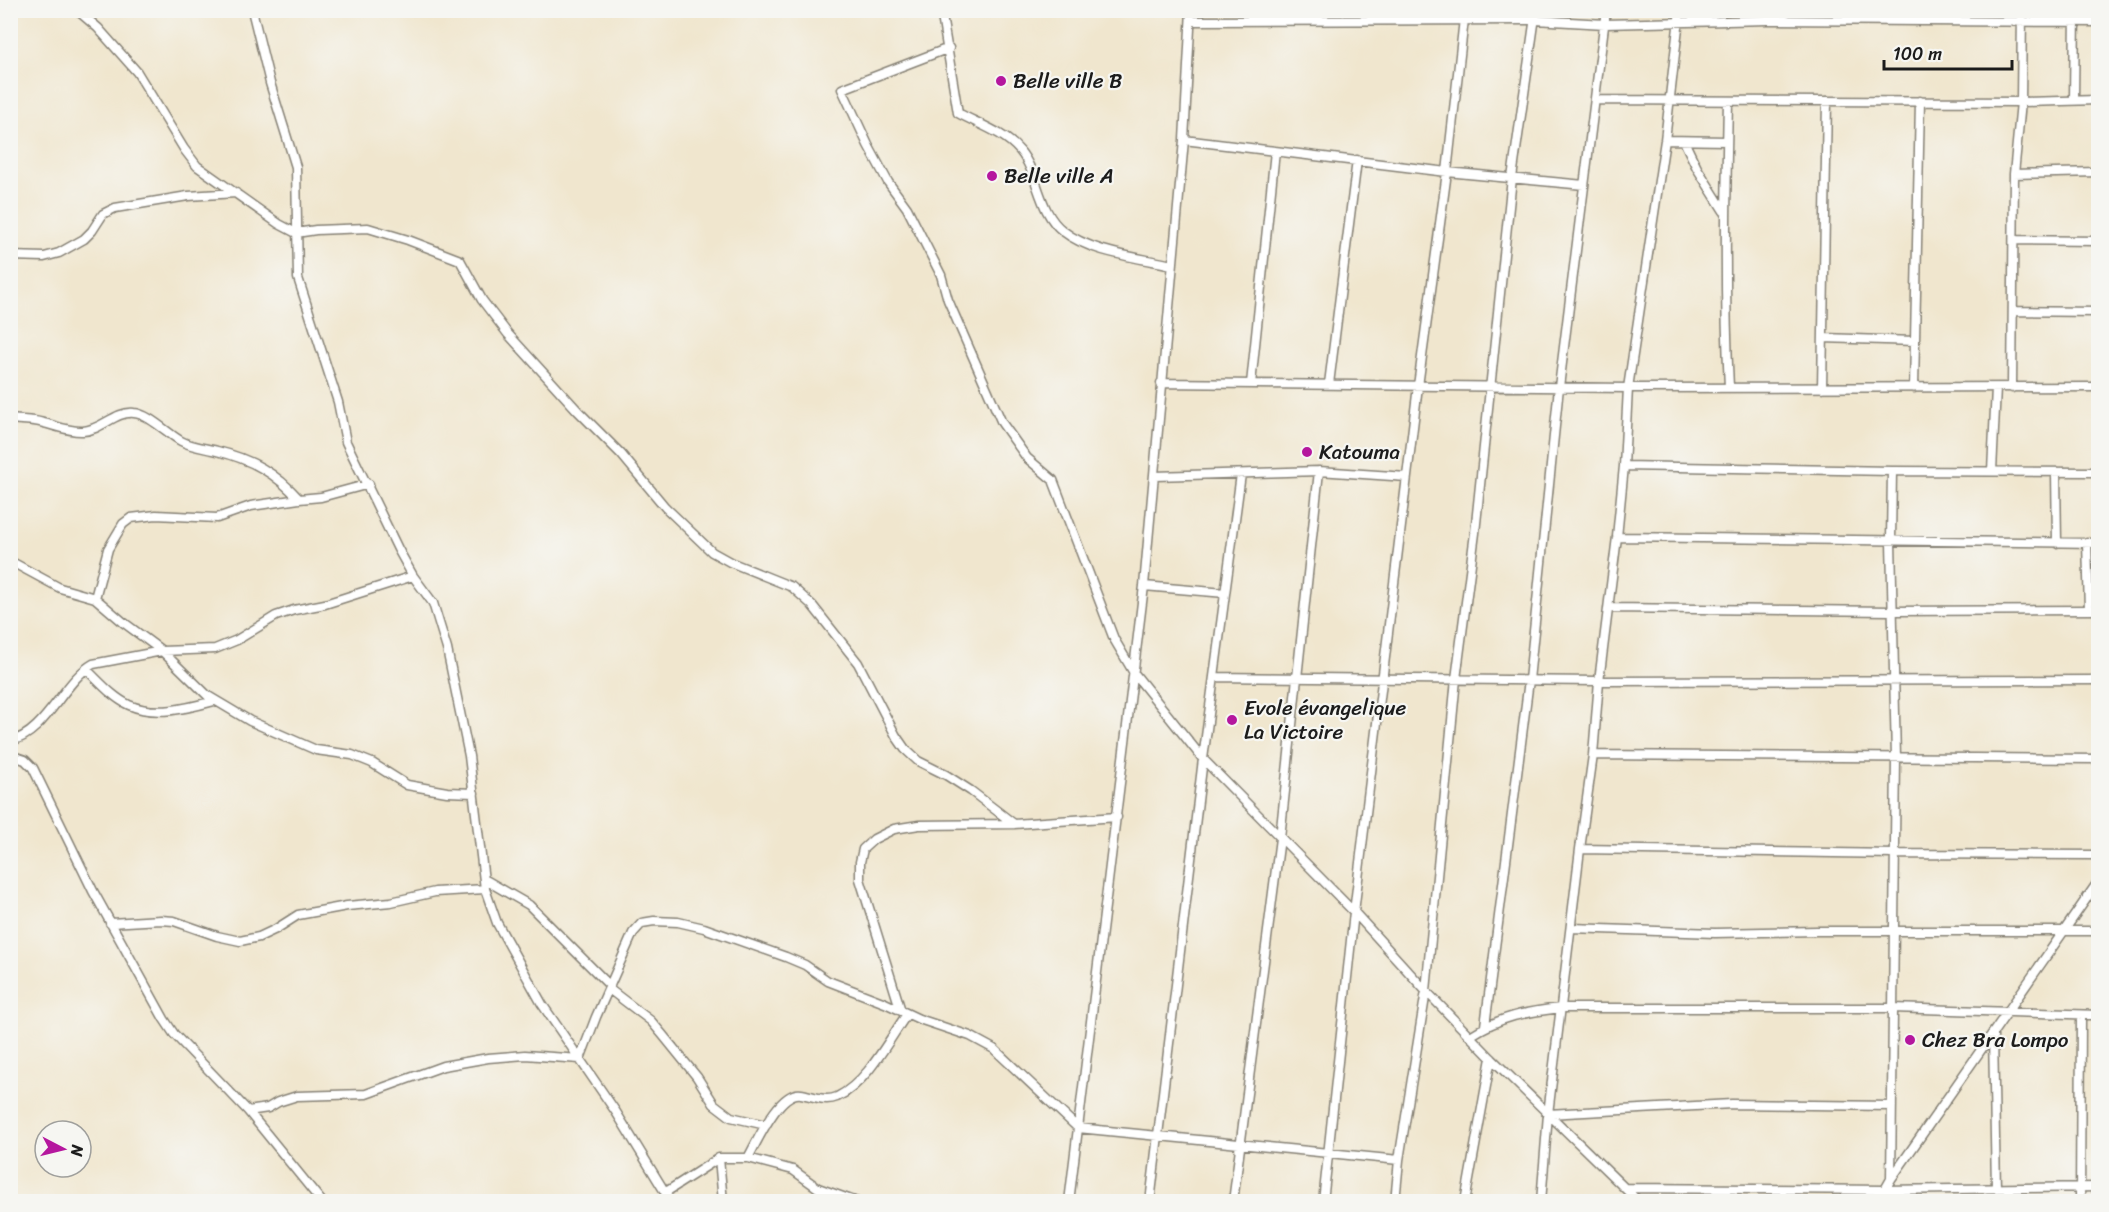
<svg xmlns="http://www.w3.org/2000/svg" width="2109" height="1212" viewBox="0 0 2109 1212" font-family="Sriracha,sans-serif">
  <style>
    .lines { fill: none; stroke-linecap: round; stroke-linejoin: round }
    .minor-casing { stroke: #868175; stroke-width: 11 }
    .minor { stroke: #fff; stroke-width: 8 }
    .poi-dot { fill: #b5179e; stroke: #f6f6f2; stroke-width: 2 }
    .labels { text-anchor: middle; dominant-baseline: central; stroke-width: 4.5; stroke-linejoin: round; paint-order: stroke }
    .poi-label { font-size: 21px; fill: #1c1c1c; stroke: #f6f6f2; text-anchor: start }
  </style>
  <rect width="100%" height="100%" fill="#f6f6f2"/>
  <filter id="ink" filterUnits="userSpaceOnUse"><feTurbulence type="fractalNoise" baseFrequency=".0167" numOctaves="2"/><feDisplacementMap in="SourceGraphic" scale="12" xChannelSelector="R" yChannelSelector="G"/><feConvolveMatrix kernelMatrix="1 2 1 2 8 2 1 2 1" color-interpolation-filters="sRGB"/></filter>
  <filter id="wash" filterUnits="userSpaceOnUse"><feTurbulence type="fractalNoise" baseFrequency=".008" numOctaves="4" result="noise"/><feDisplacementMap in="SourceGraphic" scale="24" xChannelSelector="R" yChannelSelector="G"/><feGaussianBlur stdDeviation="1.35" result="paint"/><feColorMatrix in="noise" values="0 0 0 0 0 0 0 0 0 0 0 0 0 0 0 0 0 1.4 0 .05"/><feComposite in="paint" operator="in"/></filter>
  <g filter="url(#wash)">
    <rect width="100%" height="100%" fill="#f0e6ce"/>
  </g>
  <g filter="url(#ink)">
    <g class="lines">
      <g class="minor-casing">
        <path id="minor" d="M77 10 98 28 137 72 184 149 197 166 279 224 296 233 316 230 368 228 408 240 460 260 482 300 508 334 578 411 621 454 665 507 712 552 730 562 792 587 812 605 858 663 896 736 905 749 918 761 946 775 971 791 1014 824
          M252 10 270 83 296 167 298 278 338 402 346 442 398 549 413 576 433 603 447 649 469 756 485 889 497 923 542 1004 616 1112 671 1202
          M941 10 958 113C978 124 1004 132 1020 151 1039 174 1038 212 1063 231 1091 253 1137 257 1172 265
          M1191 21 1535 20 1605 24 1768 20 2098 22
          M949 48 842 89 868 145 888 182 907 208 941 275 948 300 1002 423 1027 458 1053 480 1114 639 1134 673 1203 759 1354 912 1426 991 1491 1058 1639 1202
          M1596 100 2021 102 2098 100
          M2074 100 2075 10
          M1728 101C1726 197 1724 292 1729 387
          M1184 140 1447 172 1584 185
          M1665 140 1727 141
          M1684 141 1697 168 1724 211
          M2014 174 2098 172
          M2014 240 2098 241
          M10 256 44 257 59 253 84 239 92 231 103 214 115 208 188 196 236 193
          M2013 311 2098 312
          M1823 338 1915 341
          M1161 383 1628 388 2098 387
          M1251 384 1275 151
          M1329 384 1357 160
          M1822 388 1827 101
          M1914 388 1920 101
          M2012 388 2014 174 2021 102 2022 10
          M10 419C18 420 26 420 34 421 50 423 66 432 83 431 102 430 115 411 134 413 149 414 168 434 181 441 192 447 205 448 217 451 251 459 276 473 299 499L321 497 369 484
          M1624 466 1892 471 2098 472
          M1992 471 1996 388
          M2056 472 2057 543
          M1155 476 1319 471 1407 477
          M1617 537 2098 543
          M2087 542 2089 610
          M10 561 60 588 95 598 123 622 162 651 208 696 250 721 316 750 352 755 372 763 407 785 447 792 474 793
          M1144 586 1225 593
          M95 598 108 549 123 524 131 518 156 515 217 518 251 506 299 499
          M1609 608 1893 611 2098 610
          M86 669C99 681 112 697 129 705 156 717 188 708 214 701
          M1214 677 1599 681 2098 680
          M10 741C45 735 63 681 93 664L162 651 215 649 237 640 276 616 294 610 325 604 413 576
          M10 755 25 760 33 768 93 891 164 1019 174 1034 248 1111 322 1202
          M1593 755 2098 759
          M1580 849 1895 854 2098 855
          M484 879 529 905 610 986
          M110 923 161 920 174 921 217 936 240 941 259 937 276 929 298 915 347 906 391 902 435 892 485 889
          M1571 928 1715 933 1817 931H2098
          M609 989 651 1021 662 1034 697 1077 714 1104 731 1117 766 1125
          M901 1011 860 879V862L863 849 874 839 894 829 919 825 1014 824 1117 817
          M1485 1026 1529 680 1559 387 1606 10
          M1993 1034 1996 1189
          M1470 1036C1501 1016 1526 1012 1561 1008H1893L2098 1015
          M248 1111 268 1108 278 1102 297 1096 366 1094 443 1066 488 1058 525 1055 580 1059 596 1017 633 933 642 923 654 921 678 922 704 928 786 957 805 965 828 981 885 1003 919 1019 970 1036 994 1049 1078 1128 1399 1160
          M1548 1114 1732 1104 1892 1106
          M719 1158 723 1202
          M748 1158C757 1142 779 1091 801 1094 813 1096 825 1102 837 1097 867 1083 888 1041 907 1014
          M1891 1179 1896 758 1891 541 1892 471
          M1625 1188 1885 1190 2098 1187
          M666 1192 719 1158H748L793 1170 818 1188 857 1202
          M1069 1202 1144 586 1184 140 1191 10
          M1150 1202 1203 759 1241 474
          M1233 1202 1280 838 1319 471
          M1323 1202 1354 912 1418 386 1447 172 1465 10
          M1395 1202 1399 1160 1426 991 1456 679 1475 533 1512 178 1536 10
          M1465 1202 1491 1058
          M1541 1202 1548 1114 1580 849 1593 755 1599 681 1617 537 1624 466 1628 388 1665 140 1680 10
          M1878 1202 1891 1179 2098 882
          M2080 1202 2081 1015"/>
      </g>
      <use href="#minor" class="minor"/>
    </g>
  </g>
  <g class="poi-dot">
    <circle cx="1001" cy="81" r="6"/>
    <circle cx="992" cy="176" r="6"/>
    <circle cx="1307" cy="452" r="6"/>
    <circle cx="1232" cy="720" r="6"/>
    <circle cx="1910" cy="1040" r="6"/>
  </g>
  <g class="labels">
    <g class="poi-label">
      <text x="1013" y="81">Belle ville B</text>
      <text x="1004" y="176">Belle ville A</text>
      <text x="1319" y="452">Katouma</text>
      <text x="1244" y="708">Evole évangelique<tspan x="1244" dy="24">La Victoire</tspan></text>
      <text x="1922" y="1040">Chez Bra Lompo</text>
    </g>
  </g>
  <rect width="2109" height="1212" fill="none" stroke="#f6f6f2" stroke-width="36"/>
  <g transform="translate(63 1149) rotate(97)"><circle r="28" fill="#f6f6f2" stroke="#9f9f9c" stroke-width="1.5"/>
  <path d="M0-4.5L10 22L0 15L-10 22Z" fill="#b5179e"/>
  <text y="-9" font-size="16" font-weight="bold" text-anchor="middle" fill="#1c1c1c">N</text>
  </g>
  <path d="M1884 60v9h128v-9" fill="none" stroke="#1c1c1c" stroke-width="3"/>
  <text x="1893" y="60" font-size="18" fill="#1c1c1c" stroke="#f6f6f2" stroke-width="4.5" paint-order="stroke">100 m</text>
</svg>
